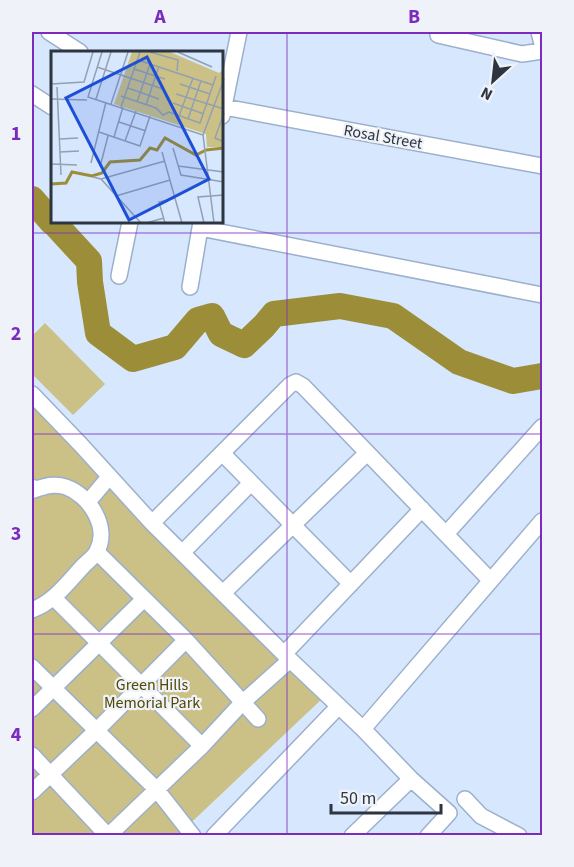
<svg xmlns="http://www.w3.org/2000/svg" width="574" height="867" viewBox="0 0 574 867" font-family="'Source Sans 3',sans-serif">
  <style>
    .green { fill: #cbc186 }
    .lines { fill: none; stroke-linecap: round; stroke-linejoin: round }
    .river { stroke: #9c8e39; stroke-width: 26 }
    .minor-casing { stroke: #9cb0cc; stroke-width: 18 }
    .minor { stroke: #fff; stroke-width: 15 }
    .grid { fill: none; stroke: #7b2cbf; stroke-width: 1.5; stroke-opacity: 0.55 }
    .labels { text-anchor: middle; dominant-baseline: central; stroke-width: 4.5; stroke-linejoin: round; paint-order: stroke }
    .street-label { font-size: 16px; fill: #2d3540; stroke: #eff3f9 }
    .park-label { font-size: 16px; fill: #524802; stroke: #eff3f9 }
    .inset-river { fill: none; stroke: #9c8e39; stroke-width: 3 }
    .inset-road { fill: none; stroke: #92a0b2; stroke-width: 1.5 }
    .view { fill: #1d4ed8; fill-opacity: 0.15; stroke: #1d4ed8; stroke-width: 3 }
    .inset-edge { fill: none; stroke: #2d3540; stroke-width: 3 }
    .neatline { fill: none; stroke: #7b2cbf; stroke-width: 2 }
    .grid-label { font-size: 20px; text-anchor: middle; font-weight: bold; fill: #7b2cbf }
  </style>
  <rect width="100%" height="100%" fill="#d6e7fe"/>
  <path class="green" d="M45 323 105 384 73 415 32 374V336Z
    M32 402 325 696 178 835H32Z"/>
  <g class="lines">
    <path class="river" d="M32 199 52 222
      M53 222 89 261 90 282 98 333 133 359 175 347 198 320 212 316 221 334 244 345 264 326 274 314 340 306 393 316 459 362 513 381 542 376"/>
    <g class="minor-casing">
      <path id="minor" d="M49 32 80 52
        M539 32 542 44
        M438 35 522 54 542 51
        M32 94 52 107
        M224 107 542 166
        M222 116 239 32
        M200 228 542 295
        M119 276 130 222
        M190 287 201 222
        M32 394 81 445 152 523 284 654 363 729 411 779 449 813 428 836
        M222 453 351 584
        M32 487 34 490C45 486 54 483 66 487 89 495 110 527 97 551 95 556 88 561 84 565 68 582 54 602 32 610
        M88 502 109 477
        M152 523 290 385 296 382 303 386 490 580
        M446 534 542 427
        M97 552 186 640 258 719
        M182 553 251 483
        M223 593 367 453
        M54 598 202 746
        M284 654 422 509
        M32 667 157 790 193 836
        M32 709 144 599
        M363 729 542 521
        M32 755 108 836
        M32 792 97 730 186 640
        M465 799 481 816 519 836
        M108 836 202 746 242 703 290 660
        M214 836 339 706
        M352 836 411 779"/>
    </g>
    <use href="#minor" class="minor"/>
  </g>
  <path class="grid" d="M287 32V836M32 233H542M32 434H542M32 634H542"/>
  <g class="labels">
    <g class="street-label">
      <text transform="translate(383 137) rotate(10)">Rosal Street</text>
    </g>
    <g class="park-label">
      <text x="152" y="685">Green Hills<tspan x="152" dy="18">Memorial Park</tspan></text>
    </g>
  </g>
  <g transform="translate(51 51)">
    <rect width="172" height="172" fill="#d6e7fe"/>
    <path d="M81 1H119L168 22 172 19V96H156L155 83 63 53Z" fill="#cbc186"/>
    <path class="inset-river" d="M155 99 173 97M0 133 15 132 21 121 41 125 51 122 59 111 89 109 99 97 106 99 114 87 145 104 155 99"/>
    <path class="inset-road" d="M51 1 37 46 152 84 163 172M99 1 127 9 126 20M127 1 161 16M87 9 162 34M46 16 112 38M83 18 114 28M0 33 33 31 42 1M129 33 159 43M6 36 10 124M77 37 108 48M125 43 173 58M70 45 105 57 112 64 118 61 149 72 165 25M0 48 36 49M45 48 60 1M86 51 99 13M122 52 153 63M60 53 77 1M95 54 108 15M70 56 89 1M173 62 164 87 173 91M128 65 142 27M137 68 150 30M68 71 95 80M48 81 89 95 99 65M152 84 173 28M63 86 72 56M9 88 27 87M74 90 85 60M122 97 130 124 173 131M9 101 28 100M111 101 131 172M0 106V142M40 112 55 51M50 112 57 85M1 113 26 114M127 115 173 121M42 126 50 128 90 172M50 128 114 110M65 145 119 129M95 172 113 167M114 172 108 151 124 147M153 172 147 146 173 144"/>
    <path class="view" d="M96 6 158 128 78 169 15 47Z"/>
    <rect width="172" height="172" class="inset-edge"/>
  </g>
  <rect width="574" height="867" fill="none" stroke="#eff3f9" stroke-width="66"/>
  <g transform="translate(493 81) rotate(207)" stroke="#eff3f9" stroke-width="4.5" paint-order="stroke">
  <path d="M0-4.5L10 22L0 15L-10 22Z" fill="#2d3540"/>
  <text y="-9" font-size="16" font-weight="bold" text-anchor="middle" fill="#2d3540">N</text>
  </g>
  <path d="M331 804v9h110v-9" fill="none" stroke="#2d3540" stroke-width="3"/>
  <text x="340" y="804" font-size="18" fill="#2d3540" stroke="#eff3f9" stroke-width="4.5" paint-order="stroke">50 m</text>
  <rect x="33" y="33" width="508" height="801" class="neatline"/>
  <g class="grid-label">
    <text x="160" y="23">A</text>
    <text x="414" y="23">B</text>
    <text x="16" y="140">1</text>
    <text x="16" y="340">2</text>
    <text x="16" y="540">3</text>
    <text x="16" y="741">4</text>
  </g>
</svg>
